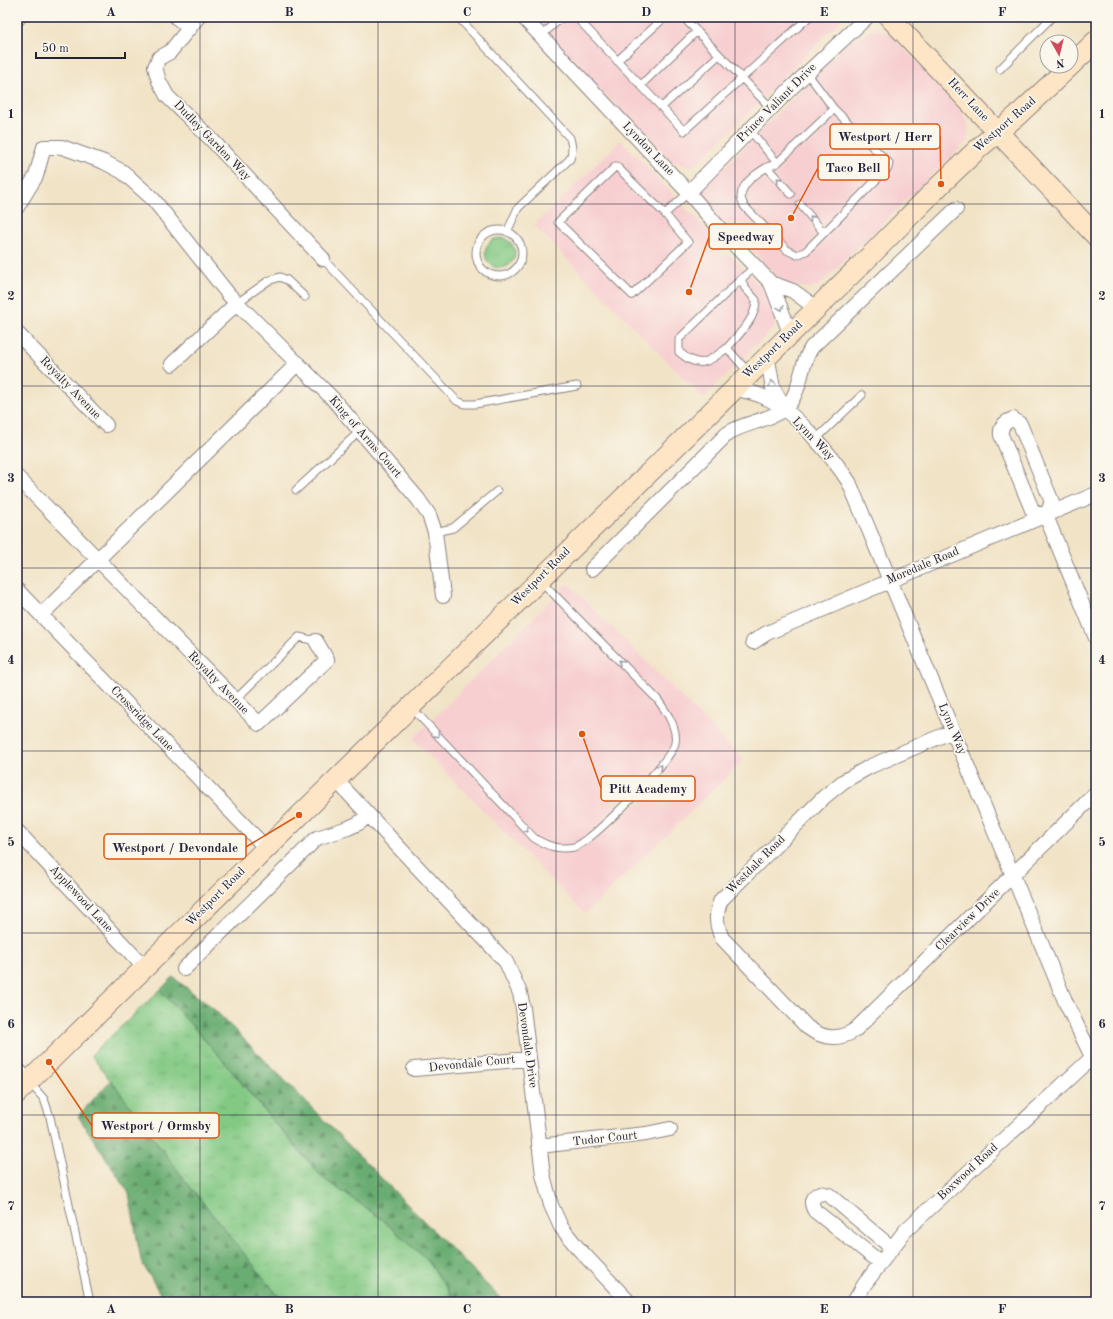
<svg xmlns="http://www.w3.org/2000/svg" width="1113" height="1319" viewBox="0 0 1113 1319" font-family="'Old Standard TT',serif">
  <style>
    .built { fill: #f7cfd1 }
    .grass { fill: url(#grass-tufts); stroke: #527660 }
    .forest { fill: url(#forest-firs); stroke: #466856 }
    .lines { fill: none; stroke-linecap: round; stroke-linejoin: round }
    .service-casing { stroke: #8a8280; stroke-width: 9 }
    .minor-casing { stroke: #8a8280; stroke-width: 16 }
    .secondary-casing { stroke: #8a8280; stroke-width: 22 }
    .service { stroke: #fff; stroke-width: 7 }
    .minor { stroke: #fff; stroke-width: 14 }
    .secondary { stroke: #fee5c5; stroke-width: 20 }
    .oneway { stroke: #9c9ca7 }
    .grid { fill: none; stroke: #22223b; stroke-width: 1; stroke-opacity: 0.55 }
    .labels { text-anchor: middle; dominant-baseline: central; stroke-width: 3.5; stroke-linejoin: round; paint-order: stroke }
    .street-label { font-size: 12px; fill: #22223b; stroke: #fbf7ec }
    .leader { fill: none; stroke: #de560e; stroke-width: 1.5 }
    .callout-dot { fill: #de560e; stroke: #fbf7ec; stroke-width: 1.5 }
    .callout { fill: #fbf7ec; stroke: #de560e; stroke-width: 1.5 }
    .callout-label { font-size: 13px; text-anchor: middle; font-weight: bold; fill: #22223b }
    .neatline { fill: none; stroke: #22223b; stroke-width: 1.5 }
    .grid-label { font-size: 13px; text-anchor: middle; font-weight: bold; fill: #22223b }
  </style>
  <defs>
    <pattern id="grass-tufts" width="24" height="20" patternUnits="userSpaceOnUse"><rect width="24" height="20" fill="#83c984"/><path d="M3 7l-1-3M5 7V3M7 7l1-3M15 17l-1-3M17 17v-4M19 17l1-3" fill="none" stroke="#71ac73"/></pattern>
    <pattern id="forest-firs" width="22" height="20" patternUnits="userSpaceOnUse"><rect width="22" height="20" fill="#6aad72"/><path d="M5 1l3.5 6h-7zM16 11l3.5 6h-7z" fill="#578c5f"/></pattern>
  </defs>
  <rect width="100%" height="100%" fill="#fbf7ec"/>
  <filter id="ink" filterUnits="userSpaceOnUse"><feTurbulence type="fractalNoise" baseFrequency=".025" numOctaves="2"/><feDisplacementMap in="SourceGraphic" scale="8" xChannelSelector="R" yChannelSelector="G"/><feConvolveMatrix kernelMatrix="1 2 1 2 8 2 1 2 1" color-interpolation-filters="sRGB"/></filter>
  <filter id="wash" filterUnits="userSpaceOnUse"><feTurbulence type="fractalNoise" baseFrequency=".012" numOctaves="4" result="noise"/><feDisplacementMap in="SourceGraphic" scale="16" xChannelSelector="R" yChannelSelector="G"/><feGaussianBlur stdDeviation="0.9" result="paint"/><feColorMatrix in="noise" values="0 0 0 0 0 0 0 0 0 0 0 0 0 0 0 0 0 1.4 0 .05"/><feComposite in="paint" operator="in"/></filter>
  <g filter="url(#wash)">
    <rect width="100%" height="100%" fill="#f1e3c6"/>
    <path class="built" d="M530 17H844L697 164 690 167 668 160Z
      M872 29H879L891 35 958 107 965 117 969 130 966 142 818 286 808 288 789 285 777 277 714 212 704 199V188L845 45Z
      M621 140 771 297 777 316 773 328 703 398 534 225Z
      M568 583 744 760 585 914 413 739Z"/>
    <path class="grass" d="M485 253a15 15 0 1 1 30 0a15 15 0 1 1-30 0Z
      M160 990 221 1058 275 1124 324 1179 382 1219 428 1261 456 1302H283L184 1179 91 1055Z"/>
    <path class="forest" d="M173 977 216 1011 504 1302H456L428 1261 382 1219 324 1179 276 1124 221 1058 160 990Z
      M111 1080 184 1179 283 1302H165L141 1261 129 1193 78 1116Z"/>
  </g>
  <g filter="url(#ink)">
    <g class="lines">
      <g class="service-casing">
        <path id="service" d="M458 17 570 138C572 146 573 151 570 159L518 208 507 232
          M576 17 684 131 809 17
          M683 17 771 108
          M541 36 562 17
          M617 61 665 17
          M1000 69 1052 17
          M807 73 834 109
          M641 85 697 31
          M662 107 719 55
          M834 109 889 163 888 168 806 251 797 255 787 250 744 206C743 203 741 199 741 197 741 181 765 167 777 163Z
          M750 130 777 163
          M616 166 665 214 688 242 632 295 558 222Z
          M767 167 791 194
          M800 204 824 233
          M665 214 689 192
          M476 253a23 23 0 1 1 46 0a23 23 0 1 1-46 0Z
          M323 259 457 401 465 404H475L577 386
          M237 303 268 281 280 277 287 280 305 297
          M727 348C708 362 700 370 679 352V339L741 279
          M749 373 727 348C740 333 756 319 756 300L745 288 741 279 755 267
          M815 440 862 395
          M296 490 360 431
          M435 532 453 528 497 491
          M235 700 299 637 316 641
          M412 708 534 838C547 846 558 850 574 847 591 843 673 759 675 743 678 728 666 711 657 699L540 580
          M29 1082 44 1099 50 1117 90 1302"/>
      </g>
      <g class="minor-casing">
        <path id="minor" d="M176 17 190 28
          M198 17 170 52 159 58 155 67 159 81 167 96 211 139 323 259
          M523 17 687 191 728 238 771 283 790 333
          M17 19 19 17
          M689 192 791 88 867 17
          M17 207 36 176 44 147H62L104 162 123 172 153 199 229 295 333 399 418 499 429 515 435 532 443 596
          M771 283 793 291 816 308
          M17 333 106 425
          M767 355 773 388 784 408
          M172 364 237 303
          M734 388C744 391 756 393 766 398 794 410 832 456 849 482L1066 1003 1096 1065
          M1013 419 1020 424 1052 502 1046 516 1033 512 1001 435C1000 426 1005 422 1013 419Z
          M17 477 259 724 327 660 316 641
          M1046 516 1096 638
          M592 569 727 434C744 422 767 422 784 409 802 394 799 365 812 347L956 209
          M17 590 266 848
          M41 615 298 363
          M753 642 767 633 1096 494
          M953 731 871 766 844 781 824 797 721 900C715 914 716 925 722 938L807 1027C823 1039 838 1041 855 1030L1096 793
          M336 780 506 962 520 993 523 1008 543 1175 551 1205 561 1227 577 1247 629 1302
          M17 831 145 968
          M184 969 317 838 348 828 359 823 369 815
          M17 1069 29 1082
          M414 1069 529 1059
          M539 1146 646 1134 670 1129
          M881 1263 815 1211C810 1203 811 1197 820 1193L829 1195 892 1248
          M854 1302 864 1285 905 1231 1096 1054"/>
      </g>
      <g class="secondary-casing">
        <path id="secondary" d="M889 17 1096 236
          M1071 65 1096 41
          M17 1093 873 253 941 184 980 147 1019 114 1070 66"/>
      </g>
      <use href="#service" class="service"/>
      <use href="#minor" class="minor"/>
      <use href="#secondary" class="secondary"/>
    </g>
    <defs><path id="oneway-chevron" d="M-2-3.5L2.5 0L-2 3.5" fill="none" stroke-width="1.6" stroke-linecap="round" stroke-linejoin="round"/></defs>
    <g class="oneway">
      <use href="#oneway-chevron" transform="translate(779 180) rotate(-132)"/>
      <use href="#oneway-chevron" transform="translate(812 218) rotate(-129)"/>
      <use href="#oneway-chevron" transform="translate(781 308) rotate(70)"/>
      <use href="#oneway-chevron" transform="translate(772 383) rotate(-105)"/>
      <use href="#oneway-chevron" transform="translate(621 662) rotate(-135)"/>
      <use href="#oneway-chevron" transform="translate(437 735) rotate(47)"/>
      <use href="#oneway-chevron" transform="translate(660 767) rotate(-46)"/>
      <use href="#oneway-chevron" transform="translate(526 830) rotate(47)"/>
    </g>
  </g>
  <path class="grid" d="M200 17V1302M378 17V1302M556 17V1302M735 17V1302M913 17V1302M17 204H1096M17 386H1096M17 568H1096M17 751H1096M17 933H1096M17 1115H1096"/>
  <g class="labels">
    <g class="street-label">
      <text transform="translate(968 100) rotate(47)">Herr Lane</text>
      <text transform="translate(777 103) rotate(-45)">Prince Valiant Drive</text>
      <text transform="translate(1005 125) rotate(-41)">Westport Road</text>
      <text transform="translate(212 141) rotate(46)">Dudley Garden Way</text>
      <text transform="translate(648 149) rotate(46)">Lyndon Lane</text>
      <text transform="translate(773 350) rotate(-44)">Westport Road</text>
      <text transform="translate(70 388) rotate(46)">Royalty Avenue</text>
      <text transform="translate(365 437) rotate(49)">King of Arms Court</text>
      <text transform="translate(813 439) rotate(46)">Lynn Way</text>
      <text transform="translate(923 566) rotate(-23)">Moredale Road</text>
      <text transform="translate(541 577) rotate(-45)">Westport Road</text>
      <text transform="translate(218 683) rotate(46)">Royalty Avenue</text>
      <text transform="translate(142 719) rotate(46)">Crossridge Lane</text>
      <text transform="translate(952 729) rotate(67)">Lynn Way</text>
      <text transform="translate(756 865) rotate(-45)">Westdale Road</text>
      <text transform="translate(216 897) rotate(-45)">Westport Road</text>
      <text transform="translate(81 899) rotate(47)">Applewood Lane</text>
      <text transform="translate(968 920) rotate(-44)">Clearview Drive</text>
      <text transform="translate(527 1045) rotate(82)">Devondale Drive</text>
      <text transform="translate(472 1064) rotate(-6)">Devondale Court</text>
      <text transform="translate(605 1139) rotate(-6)">Tudor Court</text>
      <text transform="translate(968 1172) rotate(-43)">Boxwood Road</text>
    </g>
  </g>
  <path class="leader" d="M941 184L940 136M791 218L818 168M689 292L709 237M582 734L601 788M299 815L246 847M49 1062L92 1126"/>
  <g class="callout-dot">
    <circle cx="941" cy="184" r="4"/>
    <circle cx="791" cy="218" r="4"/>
    <circle cx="689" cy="292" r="4"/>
    <circle cx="582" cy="734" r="4"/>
    <circle cx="299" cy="815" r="4"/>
    <circle cx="49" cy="1062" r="4"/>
  </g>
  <g class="callout">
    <rect x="830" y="124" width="110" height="25" rx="4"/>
    <rect x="818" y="155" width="71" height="25" rx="4"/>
    <rect x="709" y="224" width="73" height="25" rx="4"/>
    <rect x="601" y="776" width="94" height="25" rx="4"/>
    <rect x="104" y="834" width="142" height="25" rx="4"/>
    <rect x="92" y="1113" width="127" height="25" rx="4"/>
  </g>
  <g class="callout-label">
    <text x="885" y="141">Westport / Herr</text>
    <text x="853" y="172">Taco Bell</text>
    <text x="746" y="241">Speedway</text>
    <text x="648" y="793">Pitt Academy</text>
    <text x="175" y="852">Westport / Devondale</text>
    <text x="156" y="1130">Westport / Ormsby</text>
  </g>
  <rect width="1113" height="1319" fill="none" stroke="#fbf7ec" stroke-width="44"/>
  <g transform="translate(1059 54) rotate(172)"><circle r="19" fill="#fbf7ec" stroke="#a4a2a5"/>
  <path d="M0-3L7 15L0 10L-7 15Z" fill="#d1495b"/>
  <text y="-6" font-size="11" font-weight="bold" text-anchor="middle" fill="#22223b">N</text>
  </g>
  <path d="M36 52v6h89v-6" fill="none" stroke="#22223b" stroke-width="2"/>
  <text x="42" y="52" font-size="12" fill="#22223b" stroke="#fbf7ec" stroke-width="3" paint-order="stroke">50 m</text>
  <rect x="22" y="22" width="1069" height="1275" class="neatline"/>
  <g class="grid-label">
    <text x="111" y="16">A</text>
    <text x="289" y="16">B</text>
    <text x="467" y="16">C</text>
    <text x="646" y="16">D</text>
    <text x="824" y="16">E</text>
    <text x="1002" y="16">F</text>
    <text x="11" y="118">1</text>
    <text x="1102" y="118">1</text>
    <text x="11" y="300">2</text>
    <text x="1102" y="300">2</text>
    <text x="11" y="482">3</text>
    <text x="1102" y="482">3</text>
    <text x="11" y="664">4</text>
    <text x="1102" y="664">4</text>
    <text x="11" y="846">5</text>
    <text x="1102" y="846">5</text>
    <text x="11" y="1028">6</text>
    <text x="1102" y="1028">6</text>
    <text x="11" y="1210">7</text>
    <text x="1102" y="1210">7</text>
    <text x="111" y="1313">A</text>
    <text x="289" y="1313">B</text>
    <text x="467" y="1313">C</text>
    <text x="646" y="1313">D</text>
    <text x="824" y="1313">E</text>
    <text x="1002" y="1313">F</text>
  </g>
</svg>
